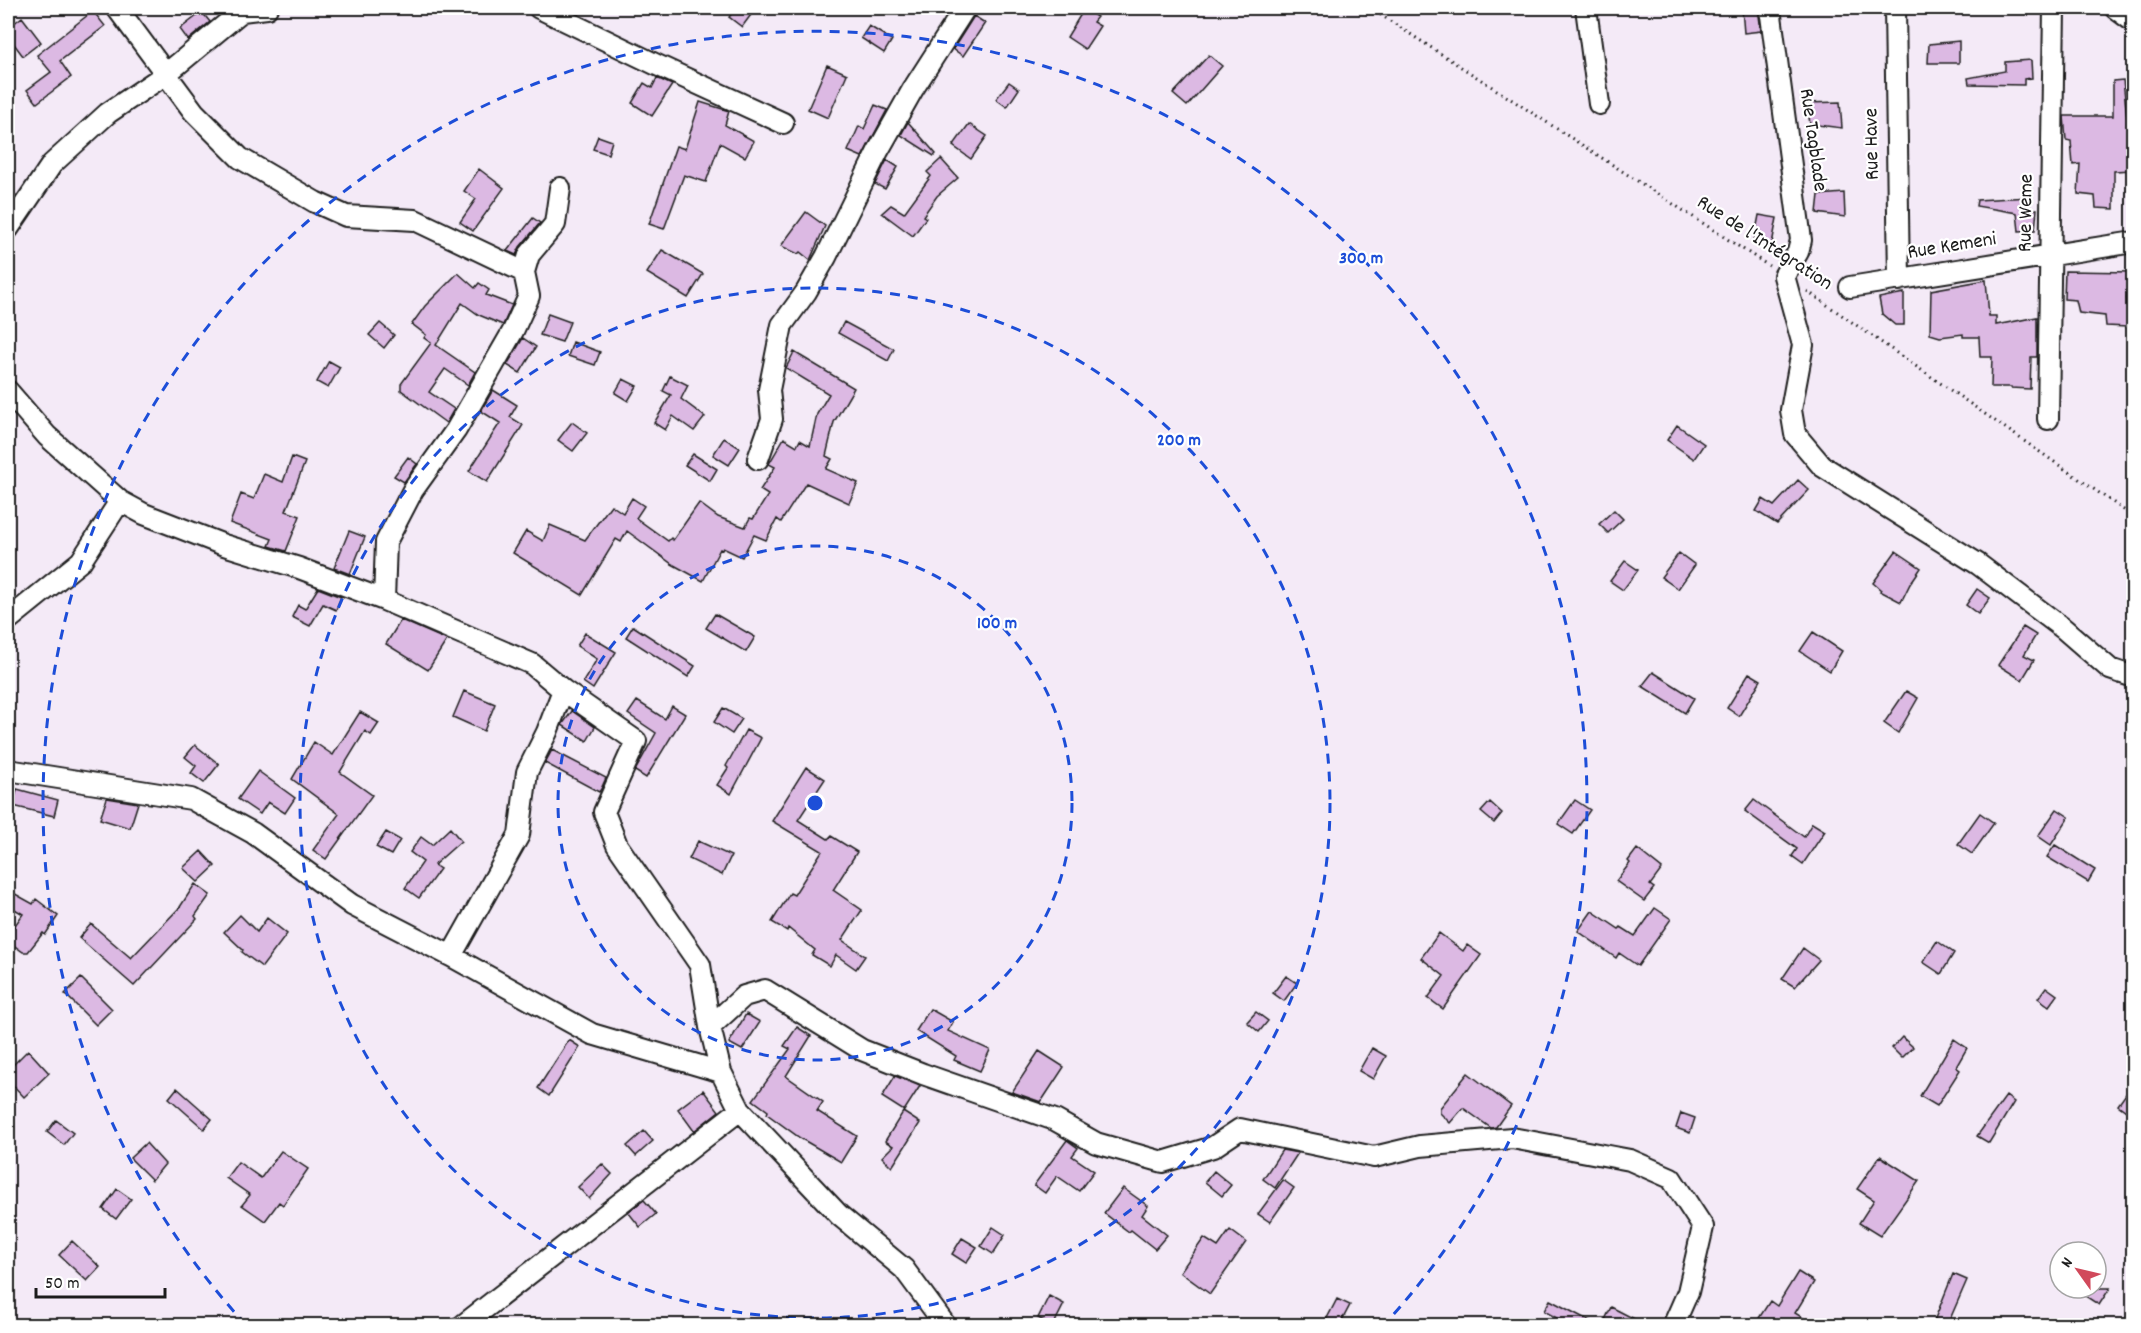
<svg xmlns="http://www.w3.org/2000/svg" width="2141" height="1333" viewBox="0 0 2141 1333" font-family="Dekko,sans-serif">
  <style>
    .building { fill: #dcb9e3; stroke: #1c1c1c; stroke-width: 1.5 }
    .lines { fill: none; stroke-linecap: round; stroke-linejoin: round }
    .street-casing { stroke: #1c1c1c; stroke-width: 24 }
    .path { stroke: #1c1c1c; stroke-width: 3; stroke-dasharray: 1.5 4.5; stroke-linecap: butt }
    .street { stroke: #fff; stroke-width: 20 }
    .ring { fill: none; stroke: #1d4ed8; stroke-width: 3; stroke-dasharray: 10 8 }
    .labels { text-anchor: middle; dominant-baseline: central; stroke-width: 4.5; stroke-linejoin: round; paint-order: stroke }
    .street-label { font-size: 21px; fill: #1c1c1c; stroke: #fff }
    .centre { fill: #1d4ed8; stroke: #fff; stroke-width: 3 }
    .ring-label { font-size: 18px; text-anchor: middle; font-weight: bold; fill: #1d4ed8; stroke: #fff; stroke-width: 4.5; stroke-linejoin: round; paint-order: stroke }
  </style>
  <rect width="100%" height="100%" fill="#f4eaf7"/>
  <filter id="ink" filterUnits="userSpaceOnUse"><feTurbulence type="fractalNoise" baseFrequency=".0167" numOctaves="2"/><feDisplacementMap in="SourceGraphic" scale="12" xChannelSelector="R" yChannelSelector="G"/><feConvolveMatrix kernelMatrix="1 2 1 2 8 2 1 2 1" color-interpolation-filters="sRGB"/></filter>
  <g filter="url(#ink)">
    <path class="building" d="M736 8H756L742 27 729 17Z
      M1754 8H1758L1761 31 1744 33 1742 9Z
      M1084 9 1097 17 1093 22 1100 26 1085 49 1067 37Z
      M93 11 105 26 60 61 71 77 37 103 27 90 51 72 37 55Z
      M202 12 210 22 188 40 180 29Z
      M974 16 985 23 963 56 953 49Z
      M22 17 41 42 23 56 8 36V28Z
      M869 26 892 40 884 53 861 38Z
      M1959 41V63H1928L1929 44Z
      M1209 55 1222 66 1187 106 1173 94Z
      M2031 60 2032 78 2024 79V85L1969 84 1968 78 2005 71V62Z
      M827 65 847 74 828 118 808 109Z
      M657 78 672 85 652 116 632 103 644 83 652 88Z
      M2123 80 2127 117 2133 116V170L2114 171V209L2096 208 2095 196 2078 194 2080 164 2073 165 2071 141 2066 140 2064 116H2113V81Z
      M1009 82 1019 89 1007 107 996 99Z
      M700 102 729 111 725 125 754 141 745 157 720 143 706 182 684 175 664 229 649 224 676 146 685 149Z
      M1840 102 1842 128 1810 124 1807 103Z
      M875 105 887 110 862 157 848 151 859 126 864 129Z
      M908 122 936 154 934 156 901 135Z
      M969 124 987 136 971 159 953 146Z
      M598 136 612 141 608 154 593 149Z
      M941 159 958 178 937 196 923 216 926 218 913 236 882 213 891 205 904 213 931 176 927 172Z
      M887 160 898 167 885 189 875 184Z
      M479 169 504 188 473 231 460 222 476 199 464 191Z
      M1844 193 1845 217 1817 213 1819 195Z
      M2029 197 2030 209H2037L2035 230 2019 231 2017 213 1976 206 1977 200Z
      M806 212 825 226 810 260 800 252 798 254 781 246Z
      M1759 215 1777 218 1772 244 1754 241Z
      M533 218 540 223 520 247 516 255 507 251Z
      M662 250 703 274 688 298 647 273Z
      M2065 271 2133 272V294L2127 297 2128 327 2106 326 2105 316 2079 313 2076 300 2064 299Z
      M458 273 475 288 479 283 489 290 486 295 512 305 503 325 479 315 462 303 436 345 475 372 468 385 445 369 429 392 454 409 446 423 401 390V384L431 343 424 338 426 335 412 324 425 306Z
      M1986 280 1989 316H1996V325L2037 317V357H2031L2030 389 2011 388V387H1991L1992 357H1980L1979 337H1963V334L1940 337 1930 334 1931 290Z
      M1904 293V325H1895L1882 314 1879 298Z
      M548 314 570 322 562 342 540 335Z
      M844 322 894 349 888 361 838 333Z
      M380 323 394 335 384 348 369 335Z
      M523 338 536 347 520 373 507 365Z
      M573 342 600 352 595 365 568 356Z
      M794 352 854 388 834 422 826 456 832 459 826 469 858 483 849 503 806 483 781 522 777 519 766 540 754 535 742 557 723 548 722 550 720 549 703 581 672 564 627 531 621 542 616 539 582 595 513 553 526 531 543 541 550 525 585 540 611 505 623 513 632 498 644 506 636 518 668 541 671 538 673 540 699 503 718 517 745 527 750 518 753 519 768 495 760 490 775 467 769 464 784 438 797 446 800 440 810 446 817 414 829 394 786 368Z
      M329 361 340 367 328 388 317 382Z
      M670 376 688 385 681 399 705 417 694 431 673 416 665 430 654 423 671 395 663 391Z
      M623 379 637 386 628 401 615 393Z
      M493 390 517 405 510 417 523 425 487 482 469 471 500 423 481 411Z
      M572 422 587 433 573 451 558 440Z
      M1677 425 1704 444 1694 459 1667 440Z
      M724 438 740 448 729 465 713 455Z
      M693 454 717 469 710 481 685 465Z
      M292 457 305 462 286 511 300 516 286 551 269 546 272 539 230 523 241 494 254 499 264 474 283 482Z
      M408 457 417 464 404 482 394 476Z
      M1798 480 1809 490 1777 524 1756 511 1763 499 1774 506Z
      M1614 510 1623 519 1608 533 1599 524Z
      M349 531 365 537 350 574 334 568Z
      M1896 551 1921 568 1910 584 1901 602 1880 591 1881 590 1873 583Z
      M1679 553 1695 565 1678 589 1661 577Z
      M1625 561 1638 570 1623 590 1610 581Z
      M318 588 341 597 336 610 323 604 310 626 292 617 298 605 305 609Z
      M1977 589 1990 598 1978 614 1966 605Z
      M715 614 755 637 746 652 706 628Z
      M401 620 447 640 428 670 386 644Z
      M633 626 695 666 688 677 626 637Z
      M2023 627 2036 635 2024 655 2034 660 2022 680 1998 665Z
      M1813 632 1842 651 1830 671 1800 651Z
      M585 633 616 652 593 689 583 682 597 659 577 646Z
      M1653 672 1694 698 1685 713 1642 686Z
      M1749 673 1761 680 1739 716 1727 708Z
      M464 691 495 704 484 731 453 717Z
      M1906 691 1918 698 1898 733 1884 723Z
      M637 701 665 719 672 706 685 714 646 778 635 771 656 733 628 714Z
      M723 708 742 719 732 734 714 722Z
      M572 711 595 727 587 741 562 725Z
      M360 712 379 723 371 735 365 731 340 772 372 795 326 859 313 850 339 814 292 779 314 742 333 755Z
      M746 730 761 738 731 794 717 785 728 768 726 766Z
      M195 745 219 764 204 783 191 773 196 766 185 757Z
      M552 750 606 778 601 789 599 792 545 763Z
      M806 767 825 779 798 820 828 839 831 836 857 852 833 890 862 910 842 940 865 956 856 969 836 955 830 966 812 955 815 950 788 928 787 931 772 922 790 893 794 895 822 851 772 821Z
      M258 771 295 798 285 813 268 802 260 814 238 799Z
      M17 789 58 800 54 816 13 806Z
      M107 798 138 803 130 828 100 819Z
      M1575 800 1590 810 1573 834 1558 824Z
      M1754 800 1804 837 1812 823 1825 831 1803 864 1792 856 1797 849 1745 811Z
      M1490 802 1502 813 1494 823 1481 812Z
      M2057 809 2069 817 2051 845 2038 836Z
      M1980 813 1994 823 1972 854 1958 844Z
      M450 828 461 841 434 865 440 869 419 898 405 888 423 862 410 852 421 837 432 845Z
      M386 832 400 840 391 855 376 847Z
      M698 841 731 856 722 875 689 859Z
      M2055 845 2095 870 2088 882 2047 857Z
      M1637 849 1662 869 1650 885 1654 888 1644 901 1616 881 1630 863 1628 861Z
      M201 851 215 866 198 882 183 868Z
      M195 884 210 895 195 916 197 919 134 986 79 938 91 924 131 958 180 907Z
      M8 890 33 904 36 899 58 916 45 935 43 933 28 952H23L8 941V935L23 914 8 905Z
      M1655 908 1671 919 1638 966 1619 953 1616 958 1578 931 1592 911 1619 929 1621 927 1635 936Z
      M240 915 257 932 267 918 287 934 262 967 242 952 243 950 224 932Z
      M1439 933 1463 951 1467 945 1481 955 1443 1009 1428 998 1444 976 1421 958Z
      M1937 941 1954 953 1941 974 1923 962Z
      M1803 948 1819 960 1795 987 1782 979Z
      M1286 976 1297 983 1284 1001 1273 993Z
      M81 978 112 1009 96 1025 65 994Z
      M2046 987 2057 995 2049 1006 2038 998Z
      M930 1009 953 1022 948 1031 990 1050 980 1071 954 1060 956 1056 916 1031Z
      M1256 1012 1268 1021 1259 1032 1247 1022Z
      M746 1014 760 1022 742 1050 729 1043Z
      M797 1027 811 1036 786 1076 823 1102 817 1111 857 1136 841 1162 800 1138 767 1114 768 1111 753 1100 790 1049 784 1046Z
      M1902 1037 1913 1047 1902 1058 1892 1048Z
      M1954 1039 1967 1048 1956 1067 1960 1070 1937 1106 1920 1096Z
      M569 1040 580 1047 549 1096 538 1088Z
      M1372 1048 1386 1056 1373 1079 1359 1071Z
      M28 1050 49 1073 24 1097 8 1080V1070Z
      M1039 1051 1064 1067 1041 1102 1012 1092Z
      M1468 1073 1511 1106 1496 1127 1491 1128 1463 1108 1450 1123 1440 1113V1108Z
      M895 1076 920 1086 904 1111 882 1097Z
      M2133 1084V1116L2118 1105Z
      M177 1088 212 1119 204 1129 169 1098Z
      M703 1090 719 1111 694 1131 678 1109Z
      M2006 1096 2014 1102 1989 1143 1977 1136Z
      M903 1112 920 1123 892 1167 882 1157 893 1146 885 1141Z
      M1681 1113 1695 1118 1690 1133 1676 1128Z
      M56 1120 73 1133 64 1145 47 1132Z
      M644 1131 653 1141 636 1156 627 1146Z
      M1067 1140 1078 1148 1072 1156 1094 1171 1079 1191 1057 1176 1045 1193 1034 1185Z
      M146 1143 165 1164 152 1180 130 1158Z
      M1282 1150 1298 1153 1275 1188 1263 1179Z
      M281 1151 308 1169 283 1205 279 1202 265 1221 242 1205 250 1195 226 1178 238 1162 261 1178Z
      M1880 1156 1919 1181 1880 1236 1859 1223 1874 1200 1857 1189Z
      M602 1164 612 1174 589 1199 578 1187Z
      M1214 1171 1231 1185 1222 1196 1205 1182Z
      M1283 1180 1294 1188 1270 1222 1258 1214Z
      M1123 1188 1148 1206 1142 1215 1167 1235 1155 1249 1131 1230 1129 1232 1104 1213Z
      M117 1189 131 1199 116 1219 103 1209Z
      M644 1200 656 1214 640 1227 628 1212Z
      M993 1227 1005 1235 993 1254 981 1246Z
      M1230 1230 1246 1242 1210 1294 1180 1272 1204 1238 1218 1247Z
      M962 1238 977 1247 966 1263 952 1254Z
      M72 1241 100 1267 87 1281 59 1255Z
      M1798 1272 1814 1282 1795 1313 1816 1326H1772L1759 1318 1770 1301 1777 1306Z
      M1953 1274 1967 1280 1947 1326H1932Z
      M2073 1288H2110L2099 1305Z
      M1049 1296 1064 1304 1053 1326 1038 1318Z
      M1337 1299 1350 1305 1339 1326H1323Z
      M1550 1300 1599 1326H1571L1544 1311Z
      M1611 1307 1648 1326H1616L1605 1320Z"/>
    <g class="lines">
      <g class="street-casing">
        <path id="street" d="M117 8 194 112 240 158 315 202 346 216 415 220 524 272
          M539 8 657 65 783 123
          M1586 8 1599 104
          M1770 8 1801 240 1798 252 1784 276 1803 345 1791 410 1795 434 1822 466 1978 564 2064 629 2110 669 2134 677
          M1895 8 1899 280
          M2115 8 2134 22
          M8 229 52 164 108 113 166 74 242 11 267 8
          M1850 287 2134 242
          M8 391 47 436 120 501 144 514 224 545 299 568 384 600 532 664 563 690 547 732 527 772 519 835 451 956
          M2048 419 2054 8
          M758 459 772 419 769 390 782 325 806 292 826 257 878 151 913 89 965 8
          M384 600 386 542 413 490 456 430 513 331 529 296 524 272 529 255 555 224 560 188
          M8 620 81 561 120 501
          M563 690 636 741 604 812 617 845 700 965 710 1027 721 1072 740 1110 839 1215 904 1269 946 1326
          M8 770 191 799 253 833 352 905 451 956 592 1034 721 1072
          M710 1027 744 996 765 990 862 1050 923 1074 1055 1120 1096 1143 1163 1162 1213 1147 1240 1129 1374 1157 1420 1146 1512 1138 1630 1160 1671 1178 1703 1227 1688 1292 1673 1326
          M462 1326 740 1110"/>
      </g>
      <path class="path" d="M1370 8 1769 266
        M1807 291 2134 517"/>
      <use href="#street" class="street"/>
    </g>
  </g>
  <g class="ring">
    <circle cx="815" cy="803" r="257"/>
    <circle cx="815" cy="803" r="515"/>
    <path d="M246 1325A772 772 0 1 1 1384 1325"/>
  </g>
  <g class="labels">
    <g class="street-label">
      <text transform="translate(1812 140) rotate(82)">Rue Tagblade</text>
      <text transform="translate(1873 144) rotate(-91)">Rue Have</text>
      <text transform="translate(2027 213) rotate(-89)">Rue Weme</text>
      <text transform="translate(1764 244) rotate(33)">Rue de l'Intégration</text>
      <text transform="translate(1952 247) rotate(-9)">Rue Kemeni</text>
    </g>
  </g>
  <circle cx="815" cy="803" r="9" class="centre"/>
  <g class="ring-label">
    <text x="1361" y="263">300 m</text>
    <text x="1179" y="445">200 m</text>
    <text x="997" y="628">100 m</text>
  </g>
  <rect width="2141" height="1333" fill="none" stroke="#fff" stroke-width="30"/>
  <rect x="15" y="15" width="2111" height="1303" fill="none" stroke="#1c1c1c" stroke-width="2" filter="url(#ink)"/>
  <g transform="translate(2078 1270) rotate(304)"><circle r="28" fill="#ffffff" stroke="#a4a4a4" stroke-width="1.5"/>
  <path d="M0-4.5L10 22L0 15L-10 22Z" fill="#d1495b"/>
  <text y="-9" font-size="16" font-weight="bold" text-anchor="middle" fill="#1c1c1c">N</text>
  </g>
  <path d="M36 1288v9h129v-9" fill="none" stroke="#1c1c1c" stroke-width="3"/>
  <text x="45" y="1288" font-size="18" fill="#1c1c1c" stroke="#ffffff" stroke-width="4.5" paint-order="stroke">50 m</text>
</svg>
